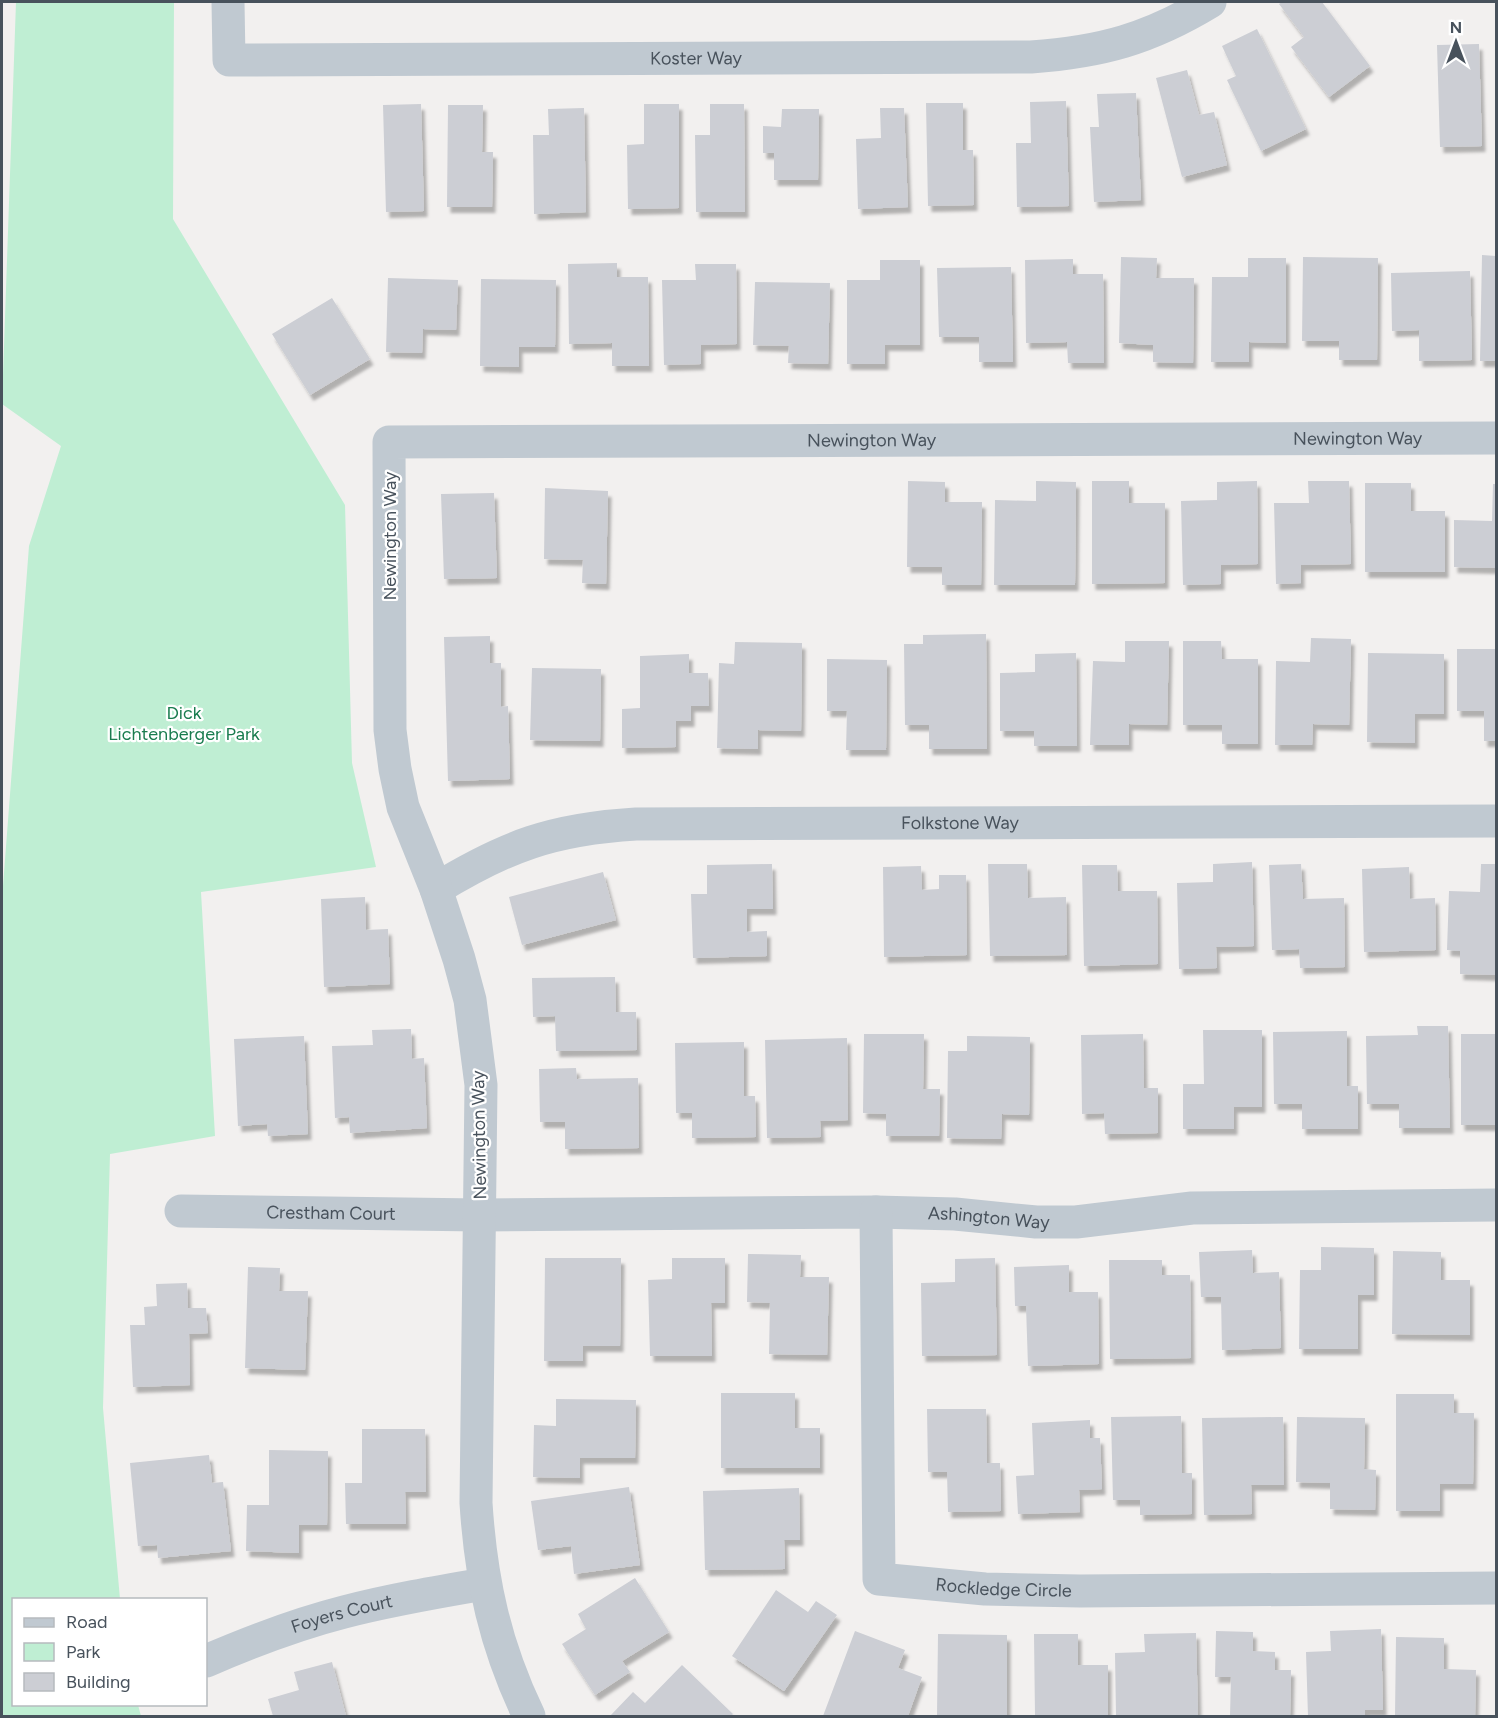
<svg xmlns="http://www.w3.org/2000/svg" width="1498" height="1718" viewBox="0 0 1498 1718" font-family="Figtree,sans-serif">
  <style>
    .green { fill: #bfeed3 }
    .building { fill: #ccced4; filter: url(#shadow) }
    .lines { fill: none; stroke-linecap: round; stroke-linejoin: round }
    .minor { stroke: #c0c9d1; stroke-width: 33 }
    .labels { text-anchor: middle; dominant-baseline: central; stroke-width: 4.5; stroke-linejoin: round; paint-order: stroke }
    .street-label { font-size: 18px; fill: #48525c; stroke: #fff }
    .park-label { font-size: 18px; fill: #1a7c4f; stroke: #fff }
  </style>
  <defs>
    <filter id="shadow"><feDropShadow dx="3.5" dy="6" stdDeviation="1.5" flood-color="#0004"/></filter>
  </defs>
  <rect width="100%" height="100%" fill="#f2f0ef"/>
  <path class="green" d="M16 2H174L173 219 345 505 352 763 376 867 201 892 215 1136 110 1154 103 1408 120 1599 14 1600V1704L138 1705 141 1716H2V899L29 546 61 446 2 404Z"/>
  <path class="building" d="M1282 2H1322L1370 66 1329 97 1291 47 1304 37 1279 4Z
    M1257 29 1306 129 1261 151 1227 80 1236 76 1222 46Z
    M1479 44 1482 146 1440 147 1437 45Z
    M1187 70 1199 115 1214 112 1227 165 1182 177 1156 78Z
    M1136 93 1141 200 1094 202 1090 127H1099L1097 94Z
    M1066 101 1069 206 1017 207 1016 143H1031L1030 102Z
    M926 103H963V150H973L974 205 928 206Z
    M421 104 424 211 386 212 383 105Z
    M644 104H679V208L628 209 627 145 644 144Z
    M710 104H744L745 212H696L695 135H710Z
    M448 105H483L482 152H493L492 207H447Z
    M584 108 586 212 534 214 533 135H549L548 109Z
    M880 108H904L908 207 858 209 856 139 881 138Z
    M782 109H819L818 180H774V153H763V126L781 127Z
    M1482 255 1496 256V361H1480Z
    M1121 257 1157 258 1156 278H1194L1193 363 1153 362V345L1119 343Z
    M1303 257 1378 258 1377 360H1339V341H1302Z
    M1248 258H1286V343L1249 342V362H1211L1212 277H1248Z
    M1073 259V274H1103L1104 363H1068L1067 342 1026 343 1025 260Z
    M880 260H920V345H885V364H847V280H880Z
    M617 263V277H648L649 366H612V343L569 344 568 264Z
    M695 264H736L737 344 701 345V364L664 365 662 280H696Z
    M1011 267 1013 362H979V337H939L937 268Z
    M1470 271 1472 360 1419 361V330L1392 331 1391 273Z
    M388 278 458 280 456 330 423 329 422 353 386 352Z
    M481 279 556 280 555 347H519V367L480 366Z
    M755 282 830 283 828 364 788 363 789 346 753 345Z
    M332 298 370 359 310 395 272 334Z
    M908 481 945 482V502H982L981 585H942V567H907Z
    M1036 481 1076 482 1075 585H994L995 500 1036 501Z
    M1092 481H1129V503H1165V583L1092 584Z
    M1257 481 1258 564 1221 565V584L1183 585 1181 501 1217 500V482Z
    M1308 481H1349L1351 564 1301 565V583L1276 584 1274 503H1309Z
    M1365 483H1411V511H1445V572H1365Z
    M1493 484H1496V568L1454 567V520L1492 521Z
    M545 488 608 491 606 584 582 583 583 560 544 559Z
    M494 493 497 578 444 579 441 494Z
    M986 634 987 749H929V725H905L904 644H923V635Z
    M490 636V663H501V707L508 706 510 779 448 781 444 637Z
    M1311 638 1351 639 1349 725 1313 724 1312 745H1275L1276 661 1310 662Z
    M1125 641H1169L1167 725 1129 724V745H1090L1093 661 1125 662Z
    M1183 641H1221L1222 659H1258V744H1222V725H1183Z
    M735 642 802 643 801 731 758 730V749L717 748 719 663 734 664Z
    M1457 649H1496V741H1484V711H1457Z
    M1076 653 1077 746H1034V731H1000V673L1035 672V654Z
    M1368 653 1444 654V714H1415V743L1367 742Z
    M689 654V673H708L709 706H691V721H676V747L622 748V709L640 708V656Z
    M827 659 887 660 886 750H846L847 711H827Z
    M532 668 601 669 600 741 530 740Z
    M1252 862 1254 946 1216 947 1217 968 1179 969 1177 883 1213 882V864Z
    M772 864 773 909H747V932L767 931V956L693 958 691 894H707V865Z
    M988 864H1027L1028 898 1066 897 1067 955 990 956Z
    M1301 864 1303 899 1344 898 1345 967 1300 968 1299 949 1272 950 1269 865Z
    M1481 864H1496V975L1460 974V951L1447 950 1449 891 1480 892Z
    M1082 865H1117L1118 891H1157L1158 964 1084 966Z
    M921 866 922 890 939 889V875H966L967 955 884 957 883 867Z
    M1409 867 1410 899 1435 898 1436 950 1364 952 1362 869Z
    M603 872 616 920 522 945 509 897Z
    M365 897 366 930 388 929 390 984 324 987 321 899Z
    M615 977 616 1012H636L637 1050 556 1051 555 1016 533 1017 532 978Z
    M1417 1026H1448L1450 1128H1399V1104H1367L1366 1036 1418 1035Z
    M411 1029 412 1059 424 1058 427 1128 350 1133 349 1117 335 1118 332 1046 373 1045 372 1030Z
    M1203 1030H1262V1107H1234V1129H1183V1084H1204Z
    M1347 1031V1086H1358V1129H1302V1104H1274L1273 1032Z
    M864 1034H924L923 1089H940L939 1136H886V1114L863 1113Z
    M1143 1034 1144 1088H1158V1133L1105 1134 1104 1113 1082 1114 1081 1035Z
    M1461 1034H1496V1125H1461Z
    M304 1036 308 1134 268 1136 267 1124 238 1126 234 1039Z
    M967 1036 1030 1037 1029 1115 1002 1114 1001 1139 947 1138 948 1051H967Z
    M847 1038 848 1120 820 1121 821 1137 767 1138 765 1040Z
    M744 1042V1096H755L756 1137 692 1138V1113H676L675 1043Z
    M576 1068 577 1079 638 1078 639 1148 565 1149V1122H540L539 1069Z
    M1321 1247 1374 1248V1295H1358V1349H1299L1300 1270H1321Z
    M1252 1250 1253 1273 1279 1272 1281 1348 1222 1350 1221 1297H1201L1199 1252Z
    M1393 1251 1441 1252V1280H1470V1335L1392 1334Z
    M748 1254 801 1255 800 1277H829L827 1355 769 1354 770 1303 747 1302Z
    M545 1258H621L620 1346H583V1361H544Z
    M672 1258H725V1303H711L712 1356H650L648 1280 672 1279Z
    M995 1258 997 1355 922 1356 921 1283 955 1282V1259Z
    M1109 1260H1162V1275H1190L1191 1358 1110 1359Z
    M1069 1265V1292H1098L1099 1364 1028 1366 1026 1306H1015L1014 1267Z
    M248 1267 280 1268 279 1291H308L305 1370 245 1368Z
    M187 1283 188 1308H206L208 1333 189 1334 190 1385 133 1387 130 1325H145L144 1307 157 1306 156 1284Z
    M721 1393H795V1428H820V1468H721Z
    M1396 1394H1454V1413H1474L1473 1484H1440V1511H1396Z
    M556 1399 636 1400 635 1458H580V1478L533 1477 534 1425 556 1426Z
    M927 1409H986L987 1463H1000L1001 1511 948 1512 947 1472H928Z
    M1181 1416 1182 1473H1192V1514L1140 1515V1500H1113L1111 1417Z
    M1283 1417 1284 1485H1251L1252 1514 1204 1515 1202 1418Z
    M1297 1417 1365 1418 1364 1469 1376 1470 1375 1510 1330 1509V1483L1296 1482Z
    M1090 1420V1438H1100L1102 1489 1079 1490 1080 1512 1018 1514 1016 1476 1034 1475 1032 1423Z
    M362 1429H425L426 1492H405L406 1524H346L345 1483H362Z
    M269 1450 328 1451 327 1525H299V1553L246 1551 247 1505H269Z
    M209 1455 212 1483 223 1482 231 1551 158 1558 157 1545 138 1546 130 1463Z
    M629 1487 640 1565 574 1574 571 1546 538 1550 531 1501Z
    M799 1488 800 1540H784L785 1569 705 1570 703 1491Z
    M635 1578 669 1632 622 1661 630 1672 595 1695 562 1644 586 1629 578 1614Z
    M776 1590 808 1612 816 1601 837 1615 784 1691 732 1656Z
    M1381 1629 1383 1710H1365V1716H1308L1306 1652 1331 1651 1330 1631Z
    M855 1631 905 1650 898 1668 922 1677 908 1716H823Z
    M1216 1631 1253 1632V1651L1275 1652V1670H1291L1290 1716H1230L1231 1677H1215Z
    M1196 1633 1198 1716H1116L1115 1653 1145 1652 1144 1634Z
    M938 1634 1007 1635V1716H937Z
    M1034 1634H1078V1665H1108V1716H1035Z
    M1396 1637 1444 1638V1669L1476 1670 1475 1716H1395Z
    M332 1662 346 1716H273L268 1699 299 1690 294 1672Z
    M682 1665 733 1714 731 1716H610L633 1692 645 1703Z"/>
  <g class="lines">
    <g class="minor">
      <path id="s1" d="M228 2 229 60 1031 57C1101 52 1149 39 1210 2"/>
      <path id="s2" d="M436 889C506 846 553 829 636 824L1496 821"/>
      <path id="s3" d="M181 1211 480 1215 876 1212 955 1214 1036 1222H1076L1192 1208 1496 1205"/>
      <path id="s4" d="M876 1212 879 1579 985 1589 1080 1591 1496 1588"/>
      <path id="s5" d="M206 1661C250 1642 297 1624 344 1612 390 1600 437 1592 484 1584"/>
      <path id="s6" d="M529 1716C495 1645 481 1581 476 1503L481 1085 470 1000 459 959 436 889 403 807 395 769 390 730 389 442 1496 438"/>
    </g>
  </g>
  <g class="labels">
    <g class="street-label">
      <text stroke="none"><textPath href="#s1" startOffset="525">Koster Way</textPath></text>
      <text stroke="none"><textPath href="#s6" startOffset="2264">Newington Way</textPath></text>
      <text stroke="none"><textPath href="#s6" startOffset="1778">Newington Way</textPath></text>
      <text transform="translate(390 536) rotate(-90)">Newington Way</text>
      <text stroke="none"><textPath href="#s2" startOffset="537">Folkstone Way</textPath></text>
      <text transform="translate(479 1135) rotate(-91)">Newington Way</text>
      <text stroke="none"><textPath href="#s3" startOffset="150">Crestham Court</textPath></text>
      <text stroke="none"><textPath href="#s3" startOffset="808">Ashington Way</textPath></text>
      <text stroke="none"><textPath href="#s4" startOffset="492">Rockledge Circle</textPath></text>
      <text stroke="none"><textPath href="#s5" startOffset="144">Foyers Court</textPath></text>
    </g>
    <g class="park-label">
      <text x="184" y="713">Dick<tspan x="184" dy="21">Lichtenberger Park</tspan></text>
    </g>
  </g>
  <rect width="1498" height="1718" fill="none" stroke="#48525c" stroke-width="6"/>
  <rect x="12" y="1598" width="195" height="108" fill="#ffffff" stroke="#b6babe" stroke-width="1.5"/>
  <rect x="24" y="1618" width="30" height="9" fill="#c0c9d1" stroke="#b6babe" stroke-width="1.5"/>
  <text x="66" y="1628" font-size="18" fill="#48525c">Road</text>
  <rect x="24" y="1643" width="30" height="18" fill="#bfeed3" stroke="#b6babe" stroke-width="1.5"/>
  <text x="66" y="1658" font-size="18" fill="#48525c">Park</text>
  <rect x="24" y="1673" width="30" height="18" fill="#ccced4" stroke="#b6babe" stroke-width="1.5"/>
  <text x="66" y="1688" font-size="18" fill="#48525c">Building</text>
  <g transform="translate(1456 42)" stroke="#ffffff" stroke-width="4.5" paint-order="stroke">
  <path d="M0-4.5L10 22L0 15L-10 22Z" fill="#48525c"/>
  <text y="-9" font-size="16" font-weight="bold" text-anchor="middle" fill="#48525c">N</text>
  </g>
</svg>
